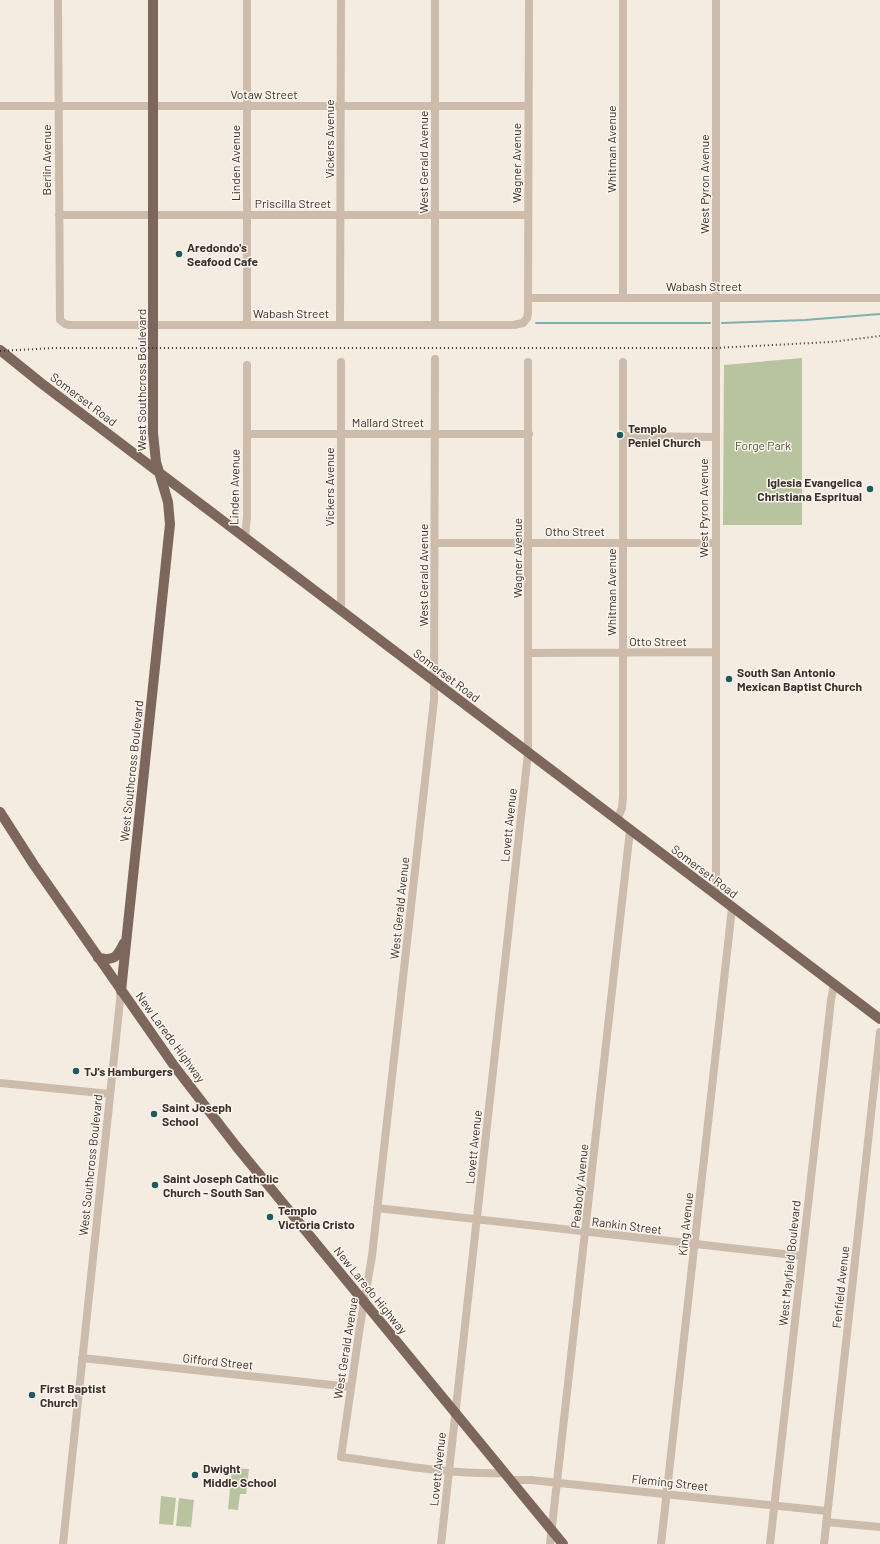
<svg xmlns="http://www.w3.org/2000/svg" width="880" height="1544" viewBox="0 0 880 1544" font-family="Barlow,sans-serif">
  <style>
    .green { fill: #b8c4a0 }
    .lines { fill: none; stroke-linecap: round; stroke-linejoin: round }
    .stream { stroke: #7fb0b2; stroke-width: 2 }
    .minor { stroke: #cdbbac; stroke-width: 8 }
    .major { stroke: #7d675c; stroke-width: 10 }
    .rail { stroke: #3b302b; stroke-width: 2; stroke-dasharray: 1 3; stroke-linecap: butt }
    .poi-dot { fill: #1f5a5e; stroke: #fbf5ee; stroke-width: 1.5 }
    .labels { text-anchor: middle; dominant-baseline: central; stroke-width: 3; stroke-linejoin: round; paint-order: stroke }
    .street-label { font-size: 12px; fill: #3b302b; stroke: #fbf5ee }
    .poi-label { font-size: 12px; font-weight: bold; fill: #3b302b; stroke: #fbf5ee; text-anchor: start }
    .park-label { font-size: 12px; fill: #4a5a2e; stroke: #fbf5ee }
  </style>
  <rect width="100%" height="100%" fill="#f4ebe1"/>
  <path class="green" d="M802 358V525H723L724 365Z
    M232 1468 249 1469 246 1494H240L238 1510 228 1509Z
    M161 1496 176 1498 173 1525 159 1524Z
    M179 1498 194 1500 191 1527 176 1526Z"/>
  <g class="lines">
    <path class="stream" d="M536 323H710
      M722 323 805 320 880 314"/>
    <path class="minor" d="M58 0 60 320 65 324 69 325H514L523 323 527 318 528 313V298L529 0
      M247 0V325
      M435 0V324
      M623 0V298
      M716 0V895
      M0 106H528
      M59 215H528
      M528 298H880
      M340 325 341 0
      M435 359 434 700 372 1256 360 1326 341 1457C395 1464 450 1475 505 1473
      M341 362V611
      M247 434H529
      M623 436 715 437
      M245 538 247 517V365
      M435 543H715
      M529 653 715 652
      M617 820 622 808 623 797V362
      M0 1083 110 1094
      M377 1208 802 1256
      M82 1358 351 1387
      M510 1480H531L827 1511
      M826 1522 880 1527
      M63 1544 121 991
      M441 1544 528 753V362
      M550 1544 630 830
      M661 1544 732 908
      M770 1544 831 1000 834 985
      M824 1544 880 1032"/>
    <path class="major" d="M0 350 41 383 880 1019
      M0 812 34 865 175 1067 236 1146 563 1544
      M98 958C115 961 117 957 124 943
      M121 991 170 524 168 502 156 462 153 433V0"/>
    <path class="rail" d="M0 351 54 348H715L831 342 880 336"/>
  </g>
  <g class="poi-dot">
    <circle cx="179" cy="254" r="4"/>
    <circle cx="620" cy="435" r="4"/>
    <circle cx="870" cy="489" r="4"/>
    <circle cx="729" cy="679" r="4"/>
    <circle cx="76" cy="1071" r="4"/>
    <circle cx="154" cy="1114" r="4"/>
    <circle cx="155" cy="1185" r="4"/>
    <circle cx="270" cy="1217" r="4"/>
    <circle cx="32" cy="1395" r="4"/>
    <circle cx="195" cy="1475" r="4"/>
  </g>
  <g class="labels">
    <g class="street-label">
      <text x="264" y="94">Votaw Street</text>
      <text transform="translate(329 139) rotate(-90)">Vickers Avenue</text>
      <text transform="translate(611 149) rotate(-90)">Whitman Avenue</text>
      <text transform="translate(46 160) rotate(-90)">Berlin Avenue</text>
      <text transform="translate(423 162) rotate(-90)">West Gerald Avenue</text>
      <text transform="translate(235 163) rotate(-90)">Linden Avenue</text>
      <text transform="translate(516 163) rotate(-90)">Wagner Avenue</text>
      <text transform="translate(704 184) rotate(-90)">West Pyron Avenue</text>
      <text x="293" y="203">Priscilla Street</text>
      <text x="704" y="286">Wabash Street</text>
      <text x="291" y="313">Wabash Street</text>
      <text transform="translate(141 380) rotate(-90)">West Southcross Boulevard</text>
      <text transform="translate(84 399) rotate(37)">Somerset Road</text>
      <text x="388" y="422">Mallard Street</text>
      <text transform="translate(234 487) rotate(-89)">Linden Avenue</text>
      <text transform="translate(329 487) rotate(-90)">Vickers Avenue</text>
      <text transform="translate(703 508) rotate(-90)">West Pyron Avenue</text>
      <text x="575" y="531">Otho Street</text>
      <text transform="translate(517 558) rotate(-90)">Wagner Avenue</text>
      <text transform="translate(423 575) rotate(-90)">West Gerald Avenue</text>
      <text transform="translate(611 592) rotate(-90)">Whitman Avenue</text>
      <text x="658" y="641">Otto Street</text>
      <text transform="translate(447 675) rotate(37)">Somerset Road</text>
      <text transform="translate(131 771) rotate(-84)">West Southcross Boulevard</text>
      <text transform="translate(508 825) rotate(-84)">Lovett Avenue</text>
      <text transform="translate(705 871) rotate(37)">Somerset Road</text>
      <text transform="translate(399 908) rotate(-84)">West Gerald Avenue</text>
      <text transform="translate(171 1037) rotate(54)">New Laredo Highway</text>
      <text transform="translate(473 1147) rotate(-84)">Lovett Avenue</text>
      <text transform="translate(90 1165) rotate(-84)">West Southcross Boulevard</text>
      <text transform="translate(579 1186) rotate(-84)">Peabody Avenue</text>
      <text transform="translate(685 1224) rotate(-84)">King Avenue</text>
      <text transform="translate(627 1225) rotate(7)">Rankin Street</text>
      <text transform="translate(789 1263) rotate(-84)">West Mayfield Boulevard</text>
      <text transform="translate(840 1287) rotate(-84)">Fenfield Avenue</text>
      <text transform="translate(371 1290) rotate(51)">New Laredo Highway</text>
      <text transform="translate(345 1348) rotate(-81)">West Gerald Avenue</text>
      <text transform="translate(218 1361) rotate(6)">Gifford Street</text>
      <text transform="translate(437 1469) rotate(-84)">Lovett Avenue</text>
      <text transform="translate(670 1482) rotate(6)">Fleming Street</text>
    </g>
    <g class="poi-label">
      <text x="187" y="247">Aredondo's<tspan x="187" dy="14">Seafood Cafe</tspan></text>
      <text x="628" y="428">Templo<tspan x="628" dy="14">Peniel Church</tspan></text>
      <text x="862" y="482" text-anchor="end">Iglesia Evangelica<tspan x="862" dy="14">Christiana Espritual</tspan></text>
      <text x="737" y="672">South San Antonio<tspan x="737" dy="14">Mexican Baptist Church</tspan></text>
      <text x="84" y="1071">TJ's Hamburgers</text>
      <text x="162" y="1107">Saint Joseph<tspan x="162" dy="14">School</tspan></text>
      <text x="163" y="1178">Saint Joseph Catholic<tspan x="163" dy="14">Church - South San</tspan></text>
      <text x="278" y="1210">Templo<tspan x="278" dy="14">Victoria Cristo</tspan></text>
      <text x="40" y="1388">First Baptist<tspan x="40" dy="14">Church</tspan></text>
      <text x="203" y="1468">Dwight<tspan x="203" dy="14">Middle School</tspan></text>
    </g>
    <g class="park-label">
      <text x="763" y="445">Forge Park</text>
    </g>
  </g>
</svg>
